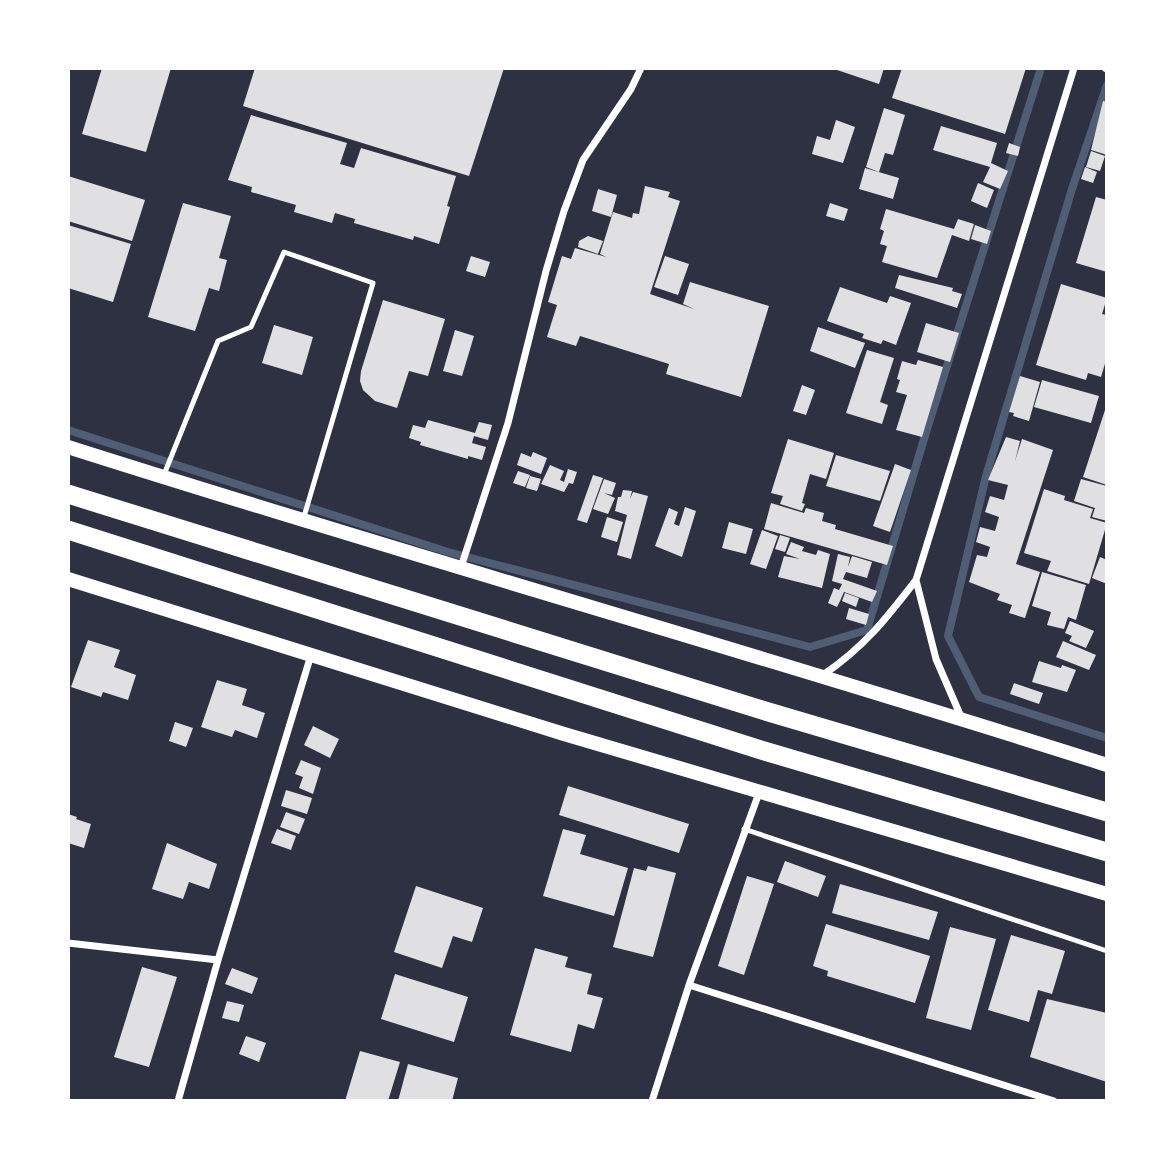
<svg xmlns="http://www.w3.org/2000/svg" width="1175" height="1169" viewBox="0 0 1175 1169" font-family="Figtree,sans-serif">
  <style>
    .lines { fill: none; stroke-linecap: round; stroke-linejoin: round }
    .stream { stroke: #4f5d75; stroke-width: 8 }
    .building { fill: #e0e0e3 }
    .service { stroke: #fff; stroke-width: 5 }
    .minor { stroke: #fff; stroke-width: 7 }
    .secondary { stroke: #fff; stroke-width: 14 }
    .trunk { stroke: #fff; stroke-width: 19 }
  </style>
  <rect width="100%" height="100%" fill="#2d3142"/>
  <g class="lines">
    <path class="stream" d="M1107 85 1072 189 986 476 948 636 979 697 1107 738
      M68 430 448 552 810 647 867 630 927 429 1041 68"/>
  </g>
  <path class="building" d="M102 68H171L146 152 82 134Z
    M255 68H504L469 176 243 106Z
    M831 68H884L879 84Z
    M902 68H1026L1005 134 892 98Z
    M1103 101 1107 102V155L1091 150Z
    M884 108 905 115 893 155 885 153 879 172 866 167Z
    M251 115 347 143 340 164 354 168 361 148 456 176 447 206 450 207 439 244 414 236 413 240 354 223 355 219 335 213 332 223 294 212 296 205 251 192 252 187 228 180Z
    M836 120 855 127 843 163 812 154 817 136 830 140Z
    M941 126 997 143 991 163 1008 171 1000 189 983 182 990 167 933 150Z
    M1009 143 1020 147 1018 156 1006 153Z
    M1091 151 1105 156 1100 171 1086 167Z
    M1085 167 1097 172 1093 183 1081 179Z
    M865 168 899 178 893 199 859 189Z
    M68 176 145 200 132 241 68 221Z
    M978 183 994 190 987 208 971 201Z
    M645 186 670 192 668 197 680 201 650 294 694 309 683 304 690 282 769 306 741 397 666 374 669 364 580 336 576 346 547 337 557 305 548 302 562 256 571 259 575 248 606 257 600 254 613 212 632 218 633 213 639 214Z
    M598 189 617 195 611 217 592 211Z
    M1096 197 1107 200V272L1076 263Z
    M183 203 231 216 219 258 227 260 219 291 209 288 195 331 148 317Z
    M830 203 848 209 844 221 826 216Z
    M886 209 954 229 958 219 974 224 969 241 952 235 937 278 882 262 887 246 880 244 884 231 880 229Z
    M68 225 131 244 113 302 68 288Z
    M975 225 991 231 987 244 971 239Z
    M588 236 603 241 598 254 578 247 579 241Z
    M471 256 490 262 485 277 466 271Z
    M665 256 689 264 678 295 654 287Z
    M899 275 953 288 952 291 962 294 957 308 895 288Z
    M1061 284 1107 298 1102 314 1107 315V357L1101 377 1088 373 1086 380 1036 365Z
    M840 287 887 303 890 296 911 303 896 345 883 340 881 344 862 338 864 334 827 321Z
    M383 300 445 319 428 376 409 371 397 408 375 401 363 390 360 381 361 371Z
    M926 323 959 333 950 362 917 352Z
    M274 325 313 337 302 375 262 363Z
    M818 327 865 343 855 368 810 351Z
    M455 330 474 336 462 376 443 371Z
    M867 350 894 358 880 402 888 405 882 424 846 413Z
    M918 360 943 367 922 437 896 430 907 395 896 392 900 380 897 379 902 361 916 365Z
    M1020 376 1040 382 1029 421 1013 416 1014 413 1009 412Z
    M1042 380 1099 396 1091 423 1034 407Z
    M802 385 815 390 806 415 793 411Z
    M1106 407H1107V485L1083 477Z
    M428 420 475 433 479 422 492 425 488 440 474 436 472 443 486 447 482 460 468 456V459L420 445 421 442 409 438 413 425 425 428Z
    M1006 437 1020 441 1015 461 1022 439 1053 450 1016 564 1040 572 1025 618 1009 613 1012 605 997 600 1000 594 969 582 977 555 987 557 990 547 976 542 980 527 995 531 999 517 985 512 990 496 1004 500 1008 485 988 480Z
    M788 439 834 453 826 479 810 474 802 503 805 504 802 511 780 504 783 496 771 493Z
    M533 452 547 458 541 474 517 465 521 453 531 457Z
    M836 455 890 471 880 501 826 486Z
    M895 464 911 470 890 532 873 526Z
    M550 465 564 471 560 480 564 482 568 469 577 472 573 484 569 483 564 492 541 484Z
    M518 471 530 475 525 487 513 483Z
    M593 475 603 478 587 523 577 520Z
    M530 476 541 479 537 491 526 488Z
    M604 479 616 483 612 495 604 493 615 498 608 514 593 509Z
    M1081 479 1107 486V521L1092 517 1095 508 1074 501Z
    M1044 489 1065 496 1064 500 1093 509 1090 518 1107 523 1089 584 1047 571 1051 561 1024 553Z
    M623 490 632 491 630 499 633 492 648 496 631 559 617 555 627 515 615 511 618 497H621Z
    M771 503 804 513 806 508 824 513 822 521 836 525 835 529 893 546 887 565 764 529Z
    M685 507 696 511 682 557 655 546 669 508 678 512 674 524 679 526Z
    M607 517 623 522 617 542 601 537Z
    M729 522 753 529 746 554 722 548Z
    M762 530 778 536 766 569 750 564Z
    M780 535 790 538 785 552 775 549Z
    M791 542 804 547 802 551 816 555 818 550 830 554 822 588 778 577 784 556 800 559 786 554Z
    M838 554 850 557 848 567 852 556 872 562 867 578 846 572 843 579 877 591 872 602 844 592 840 601 836 599 840 601 837 607 828 603 834 588 839 590 842 584 832 581Z
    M1100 557 1107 560V584L1092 578Z
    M1042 572 1086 585 1076 620 1068 617 1064 629 1047 625 1051 612 1032 606Z
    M845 593 859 598 856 607 842 601Z
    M849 608 869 614 866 625 846 619Z
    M1070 621 1094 631 1086 648 1069 641 1072 636 1065 633Z
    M88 640 120 650 114 667 136 675 128 700 103 692 101 697 71 687Z
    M1063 641 1096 655 1089 670 1056 657Z
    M1039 661 1061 668 1062 665 1076 670 1067 692 1032 682Z
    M217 680 247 689 242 705 265 713 257 738 235 730 232 737 201 727Z
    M1014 683 1043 693 1039 704 1010 694Z
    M175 722 193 728 186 747 169 741Z
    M313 726 339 739 330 758 304 745Z
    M301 760 321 768 313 794 299 788 303 777 295 774Z
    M568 786 689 824 679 853 559 815Z
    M286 790 312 798 307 814 281 806Z
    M286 812 305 819 299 834 280 827Z
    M68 814 77 817 76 819 91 824 84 848 68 843Z
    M277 829 296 836 291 850 271 843Z
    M563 829 586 835 580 854 628 868 614 916 543 896Z
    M167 843 217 864 209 889 189 882 183 899 152 889Z
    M785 861 826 876 818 897 777 882Z
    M648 866 676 873 653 957 613 947 634 868 646 871Z
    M747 876 774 884 744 975 718 966Z
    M840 884 938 912 929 940 832 913Z
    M416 886 483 908 472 942 453 936 442 968 394 952Z
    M826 924 930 956 915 1003 827 976 828 971 813 966Z
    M950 927 996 939 971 1030 926 1018Z
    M1011 935 1065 951 1052 994 1038 990 1029 1022 988 1010Z
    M535 948 568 957 565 967 592 974 587 994 603 998 594 1029 578 1024 571 1052 510 1035Z
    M142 967 177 977 149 1067 114 1057Z
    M232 968 258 978 252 994 225 984Z
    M395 974 468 997 454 1042 381 1019Z
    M1047 999 1107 1013V1082L1030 1057Z
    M227 1001 244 1005 239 1022 222 1018Z
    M246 1036 266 1043 259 1062 239 1054Z
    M360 1051 400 1062 388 1101H345Z
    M408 1064 458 1078 452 1101H398Z"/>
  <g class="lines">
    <path class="service" d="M163 477 218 341 251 327 284 252 373 283 303 520
      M744 829 1107 951"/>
    <path class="minor" d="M1105 68 1107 69
      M461 567 508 423 546 271 564 211 583 160 631 89 641 68
      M916 580 936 659 962 719
      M823 675C864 647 886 619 916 580L1074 68
      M68 943 218 960
      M689 985 1054 1101
      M178 1101 218 960 311 655
      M652 1101 689 985 759 793"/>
    <path class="secondary" d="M68 447C413 557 762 655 1107 765
      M68 579 564 734 1107 894"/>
    <path class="trunk" d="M68 494 762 710 1107 812
      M68 530 761 750 1107 852"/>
  </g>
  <rect width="1175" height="1169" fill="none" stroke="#ffffff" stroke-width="140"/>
</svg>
